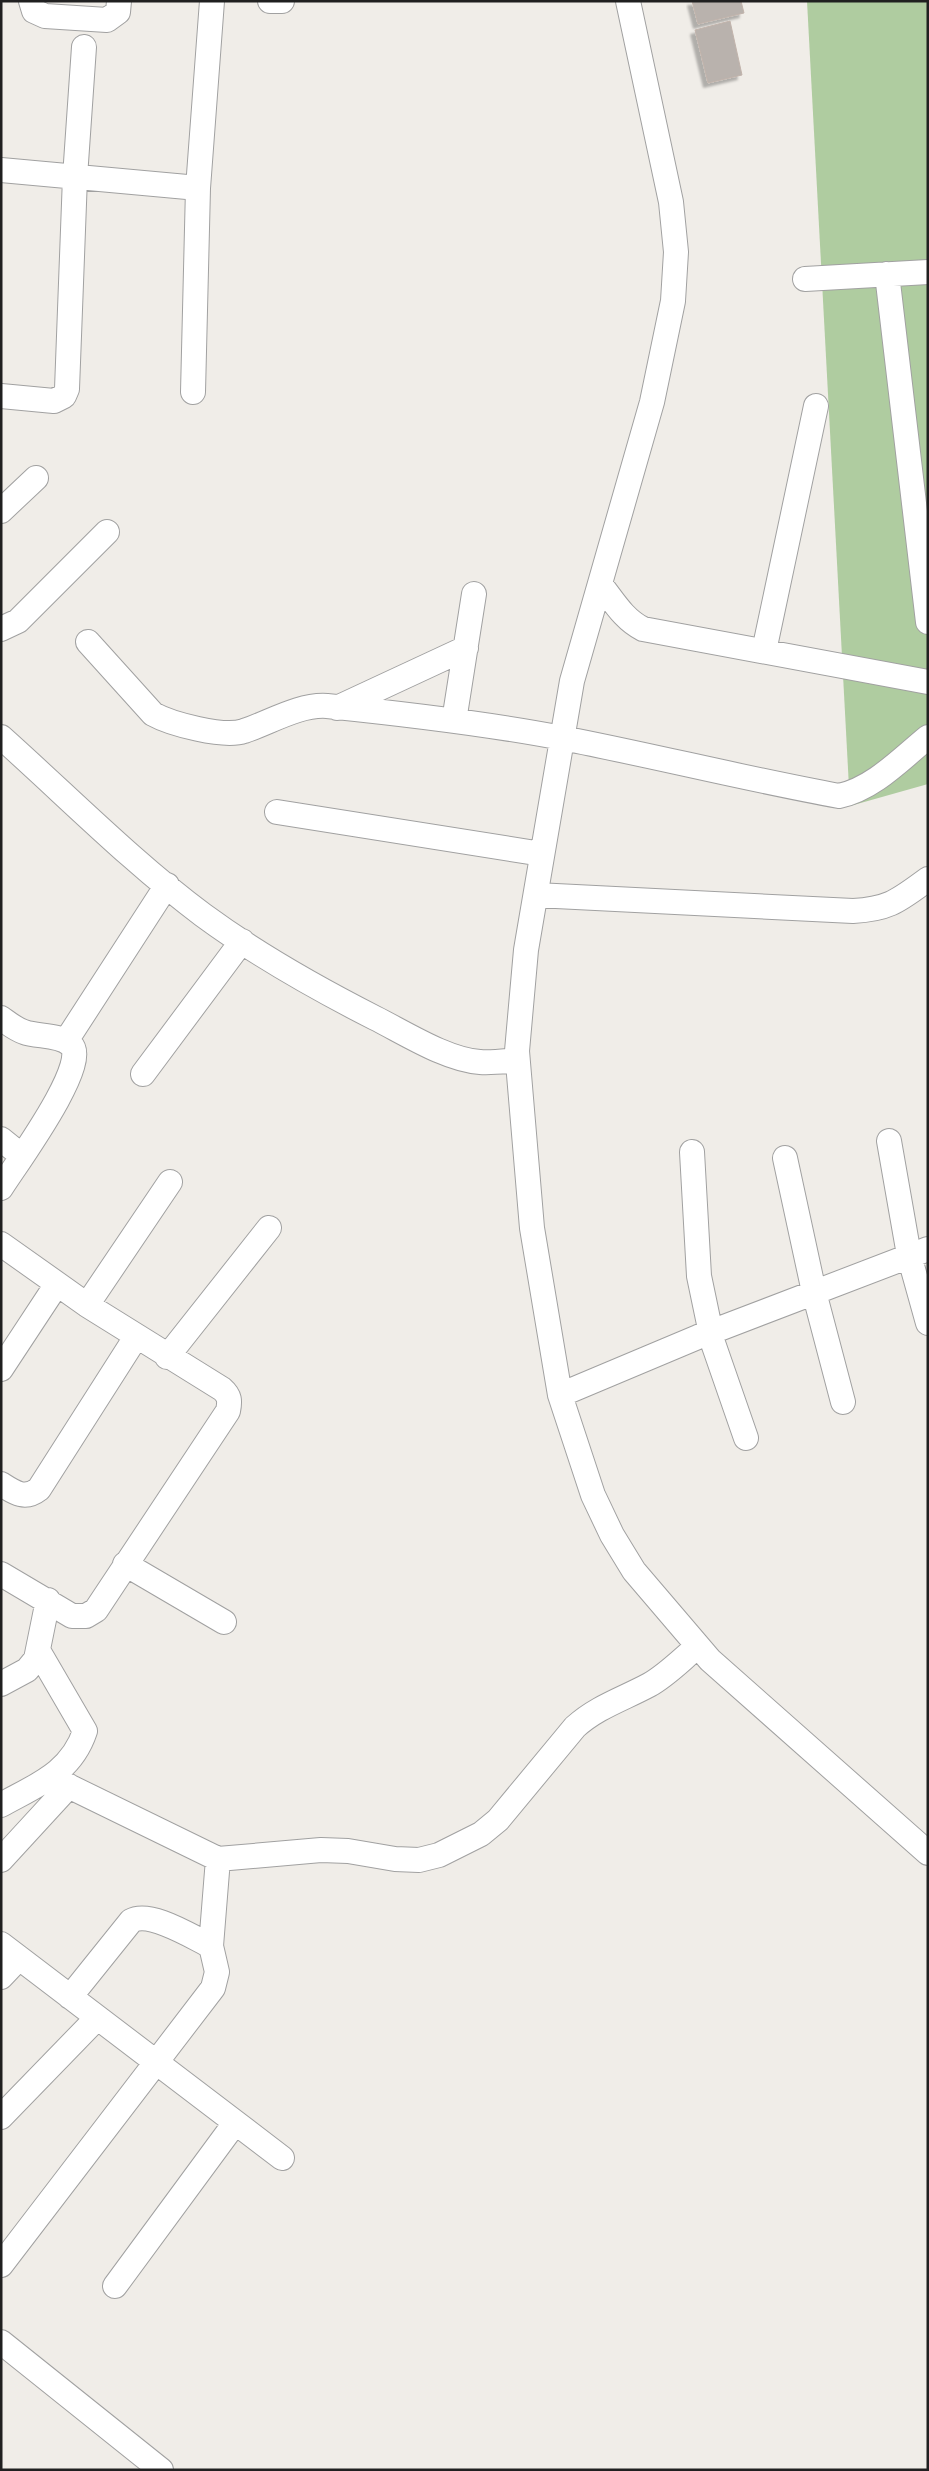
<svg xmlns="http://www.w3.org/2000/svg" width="929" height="2471" viewBox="0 0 929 2471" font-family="Montserrat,sans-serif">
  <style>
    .forest { fill: #afcca0 }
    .building { fill: #b9b2ad; stroke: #c1b3ab; filter: url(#shadow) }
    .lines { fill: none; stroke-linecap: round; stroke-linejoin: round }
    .minor-casing { stroke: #a1a1a1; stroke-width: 26 }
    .minor { stroke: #fff; stroke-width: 24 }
  </style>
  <defs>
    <filter id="shadow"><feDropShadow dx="-4.5" dy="4.5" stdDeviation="1" flood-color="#0004"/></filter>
  </defs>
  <rect width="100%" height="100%" fill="#f0ede8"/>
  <path class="forest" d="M807 1H928V784L850 806Z"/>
  <path class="building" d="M692 1H741L744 13 698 24Z
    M730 21 742 75 708 83 695 30Z"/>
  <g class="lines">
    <g class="minor-casing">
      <path id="minor" d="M31 1 34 11 45 16 107 20 118 12 119 1
        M270 1H282
        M628 1 671 202 676 252 673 301 652 402 572 681 526 950 517 1051 532 1228 560 1395 593 1495 612 1535 634 1571 710 1660 928 1853
        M1 170 198 188
        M887 274 928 622
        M805 279 928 272
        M193 392 198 188 212 1
        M1 396 54 401 64 396 67 389 75 177 84 47
        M1 511 36 478
        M600 584C613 600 623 619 643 629L928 682
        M1 629 18 621 107 532
        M88 642 153 714C171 724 224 738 244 731 269 723 299 704 327 706 405 714 484 723 562 738 655 756 746 779 839 796 873 789 901 759 928 737
        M764 651 816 406
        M337 708 466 648
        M454 721 474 594
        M1 737C66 795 133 863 203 915 256 954 316 988 375 1018 405 1033 447 1060 480 1062 492 1063 505 1061 517 1060
        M277 812 542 854
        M536 895 853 911C890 909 899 900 928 879
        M1 1018C8 1023 15 1029 24 1032 37 1037 60 1034 71 1045 91 1063 14 1167 1 1188
        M66 1041 167 885
        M143 1074 242 941
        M1 1139 22 1156
        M889 1141 909 1255 928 1323
        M692 1152 699 1276 713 1343 746 1438
        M785 1158 814 1292 843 1402
        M1 1244 87 1305 222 1389C230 1396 230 1401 228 1411L96 1610 86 1616H72L1 1574
        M87 1305 170 1182
        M167 1357 269 1228
        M1 1369 57 1284
        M560 1395 698 1337 928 1249
        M1 1484C15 1493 25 1500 39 1489L136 1337
        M125 1564 224 1622
        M1 1684 27 1670 36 1659 48 1600
        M52 1778 218 1859 321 1850 348 1851 395 1859 419 1860 439 1855 481 1834 498 1820 575 1727C597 1707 623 1699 649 1685 667 1675 682 1659 698 1646
        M1 1805C37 1785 71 1773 85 1731L39 1652
        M1 1860 69 1786
        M1 1944 282 2158
        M1 1977 19 1958
        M70 1997 131 1921C150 1910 192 1937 211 1946
        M1 2117 97 2018
        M1 2265 213 1988 217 1972 211 1946 218 1859
        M115 2286 235 2123
        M1 2342 161 2470"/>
    </g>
    <use href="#minor" class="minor"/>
  </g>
  <rect width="929" height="2471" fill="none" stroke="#202020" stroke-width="5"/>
</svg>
